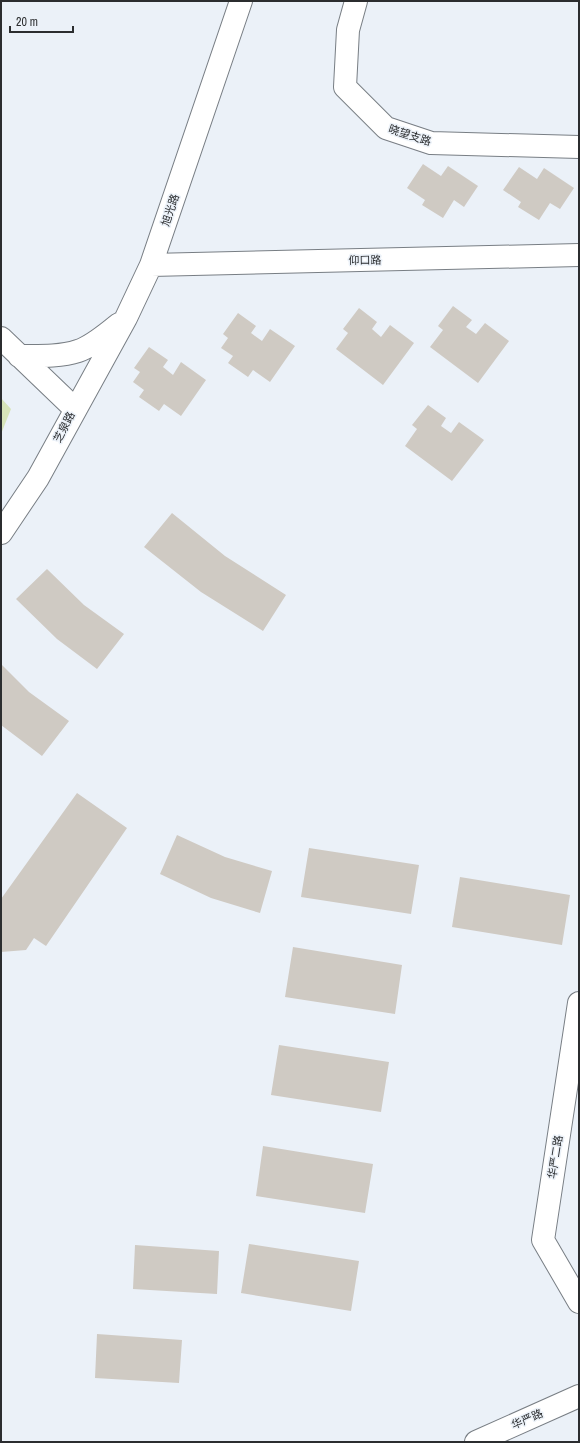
<svg xmlns="http://www.w3.org/2000/svg" width="580" height="1443" viewBox="0 0 580 1443" font-family="'Archivo Narrow','Noto Sans SC',sans-serif">
  <style>
    .green { fill: #d7e4b9 }
    .building { fill: #cfcac3 }
    .lines { fill: none; stroke-linecap: round; stroke-linejoin: round }
    .street-casing { stroke: #787e84; stroke-width: 24 }
    .street { stroke: #fff; stroke-width: 22 }
    .labels { text-anchor: middle; dominant-baseline: central; stroke-width: 3; stroke-linejoin: round; paint-order: stroke }
    .street-label { font-size: 11px; fill: #2b2d2f; stroke: #ebf1f8 }
  </style>
  <rect width="100%" height="100%" fill="#ebf1f8"/>
  <path class="green" d="M1 398 11 409 1 434Z"/>
  <path class="building" d="M423 164 441 176 448 166 478 186 464 207 454 200 443 218 422 205 425 200 407 188Z
    M519 167 537 179 544 168 574 188 560 209 550 203 539 220 518 207 521 202 503 190Z
    M453 306 472 320 466 327 476 334 485 323 509 341 478 383 430 347 443 330 438 326Z
    M359 308 377 322 372 329 381 337 390 325 414 343 383 385 336 349 348 333 343 329Z
    M238 313 256 326 251 333 262 341 270 329 295 346 270 382 253 370 248 377 228 363 233 356 221 348 228 338 223 334Z
    M149 347 168 360 163 367 173 375 181 362 206 380 181 416 164 404 159 411 139 397 144 390 133 382 140 372 134 368Z
    M428 405 446 418 441 426 451 433 459 422 484 440 452 481 405 446 417 429 412 425Z
    M172 513 225 556 286 595 263 631 201 592 144 547Z
    M47 569 84 605 124 634 97 669 57 639 16 599Z
    M1 664 29 692 69 721 42 756 1 725Z
    M77 793 127 828 46 946 34 938 26 950 1 952V899Z
    M177 835 225 857 272 871 260 913 211 898 160 874Z
    M309 848 419 865 411 914 301 897Z
    M460 877 570 895 562 945 452 927Z
    M293 947 402 965 395 1014 285 997Z
    M279 1045 389 1062 381 1112 271 1095Z
    M263 1146 373 1164 365 1213 256 1196Z
    M249 1244 359 1261 351 1311 241 1293Z
    M135 1245 219 1251 217 1294 133 1289Z
    M97 1334 182 1340 179 1383 95 1378Z"/>
  <g class="lines">
    <g class="street-casing">
      <path id="street" d="M356 1 348 30 345 87 386 128 431 143 579 147
        M151 265 579 255
        M1 338 75 409
        M19 356C38 356 60 357 78 351 93 346 106 334 119 324
        M1 533 38 478 126 318 151 265 241 1
        M579 1003 543 1240 579 1302
        M476 1442 579 1396"/>
    </g>
    <use href="#street" class="street"/>
  </g>
  <g class="labels">
    <g class="street-label">
      <text transform="translate(410 135) rotate(18)">晓望支路</text>
      <text transform="translate(170 210) rotate(-71)">旭光路</text>
      <text transform="translate(365 260) rotate(-1)">仰口路</text>
      <text transform="translate(64 427) rotate(-63)">芝泉路</text>
      <text transform="translate(555 1157) rotate(-81)">华严二路</text>
      <text transform="translate(527 1419) rotate(-24)">华严路</text>
    </g>
  </g>
  <rect width="580" height="1443" fill="none" stroke="#2b2d2f" stroke-width="4"/>
  <path d="M10 26v6h63v-6" fill="none" stroke="#2b2d2f" stroke-width="2"/>
  <text x="16" y="26" font-size="12" fill="#2b2d2f" stroke="#ebf1f8" stroke-width="3" paint-order="stroke">20 m</text>
</svg>
